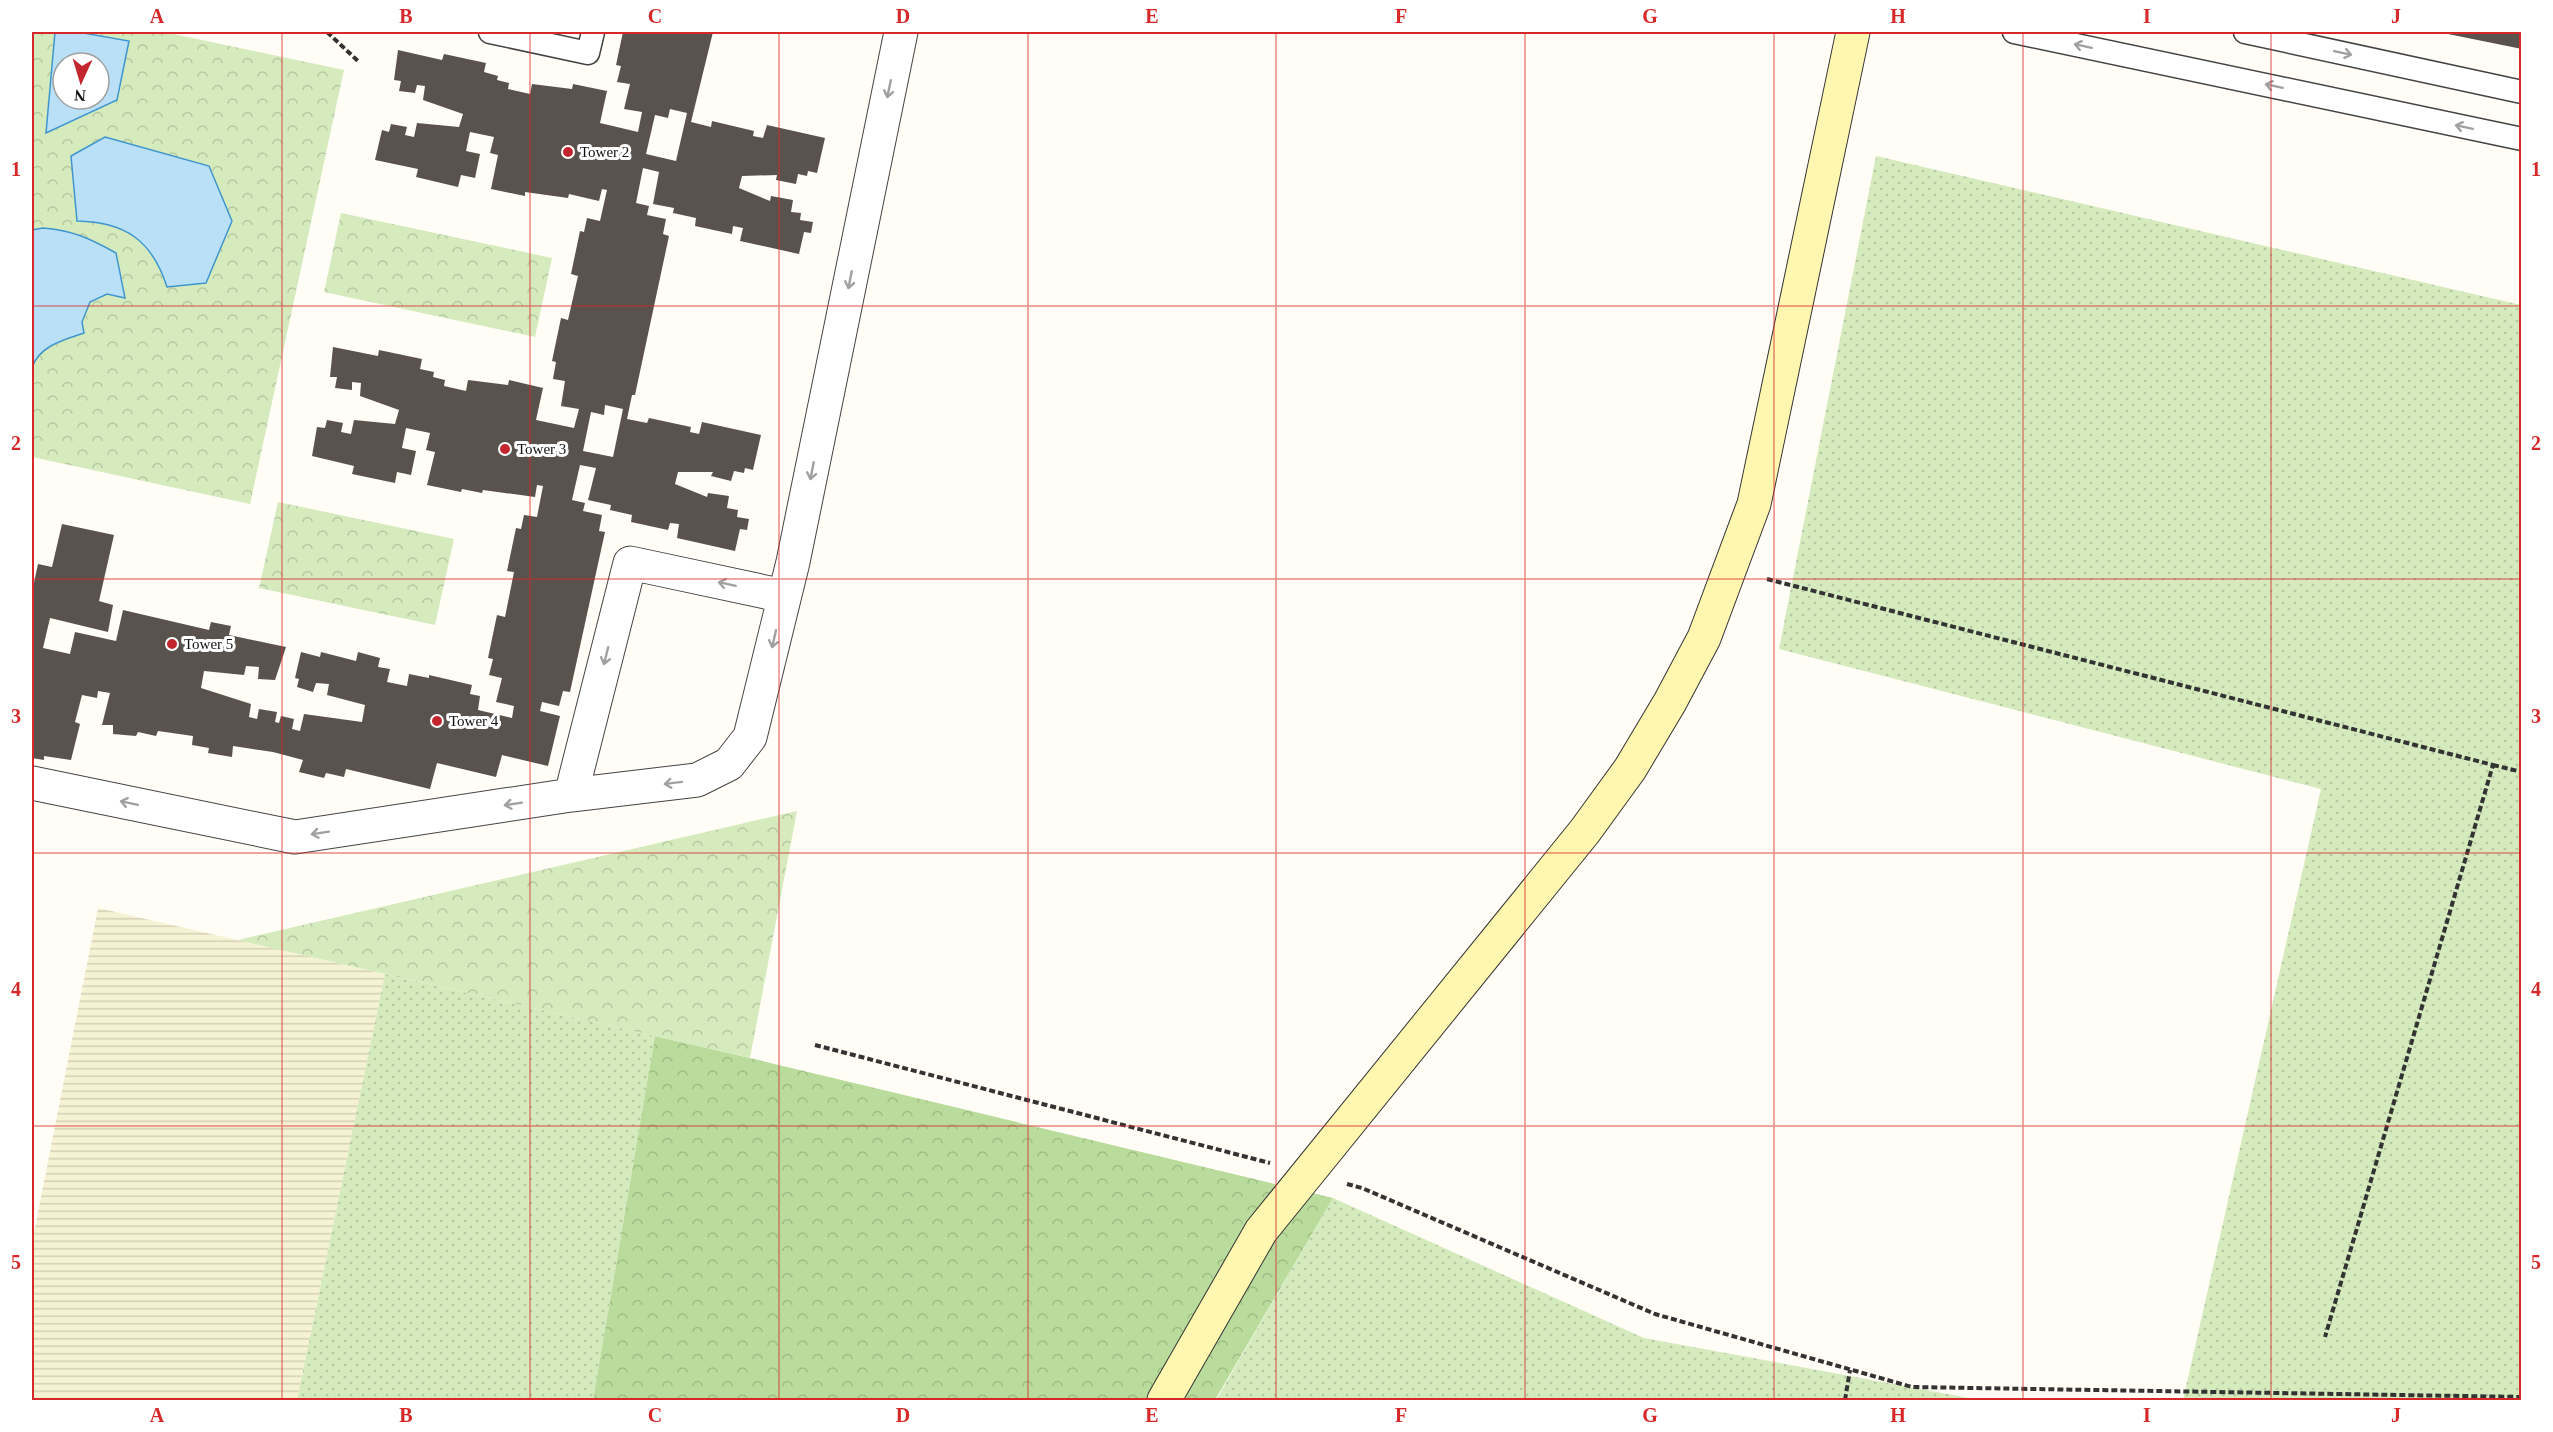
<svg xmlns="http://www.w3.org/2000/svg" width="2553" height="1432" viewBox="0 0 2553 1432" font-family="'Times New Roman',serif">
  <style>
    .farmland { fill: url(#farmland-rules) }
    .grass { fill: url(#grass-dots) }
    .forest { fill: url(#forest-crowns) }
    .park { fill: url(#park-crowns); fill-rule: evenodd }
    .water { fill: #b9e0f7; stroke: #3f96cf; stroke-width: 1.5; fill-rule: evenodd }
    .building { fill: #5a524d; fill-rule: evenodd }
    .lines { fill: none; stroke-linecap: round; stroke-linejoin: round }
    .lane-casing { stroke: #444; stroke-width: 25 }
    .street-casing { stroke: #444; stroke-width: 35 }
    .secondary-casing { stroke: #333; stroke-width: 35 }
    .path { stroke: #333; stroke-width: 4; stroke-dasharray: 6 3; stroke-linecap: butt }
    .lane { stroke: #fff; stroke-width: 22 }
    .street { stroke: #fff; stroke-width: 33 }
    .secondary { stroke: #fff6b0; stroke-width: 33 }
    .oneway { stroke: #a0a0a0 }
    .grid { fill: none; stroke: #d62828; stroke-width: 1.5; stroke-opacity: 0.55 }
    .poi-dot { fill: #c4262e; stroke: #fff; stroke-width: 2 }
    .labels { text-anchor: middle; dominant-baseline: central; stroke-width: 6; stroke-linejoin: round; paint-order: stroke }
    .poi-label { font-size: 15px; fill: #111; stroke: #fff; text-anchor: start }
    .neatline { fill: none; stroke: #d62828; stroke-width: 2 }
    .grid-label { font-size: 20px; text-anchor: middle; font-weight: bold; fill: #d62828 }
  </style>
  <defs>
    <pattern id="farmland-rules" width="6" height="5" patternUnits="userSpaceOnUse" patternTransform="scale(1.5)"><rect width="6" height="5" fill="#f6f3d4"/><path d="M0 2.5h6" fill="none" stroke="#d2cfb5"/></pattern>
    <pattern id="grass-dots" width="8" height="8" patternUnits="userSpaceOnUse" patternTransform="scale(1.5)"><rect width="8" height="8" fill="#d5ebbd"/><path d="M2 2h.1M6 6h.1" fill="none" stroke="#b6c8a1" stroke-width="1.8" stroke-linecap="round"/></pattern>
    <pattern id="forest-crowns" width="20" height="18" patternUnits="userSpaceOnUse" patternTransform="scale(1.5)"><rect width="20" height="18" fill="#b9dc9c"/><path d="M2 6a3 3 0 1 1 6 0M12 15a3 3 0 1 1 6 0" fill="none" stroke="#9ebc85"/></pattern>
    <pattern id="park-crowns" width="20" height="18" patternUnits="userSpaceOnUse" patternTransform="scale(1.5)"><rect width="20" height="18" fill="#d5ebbd"/><path d="M2 6a3 3 0 1 1 6 0M12 15a3 3 0 1 1 6 0" fill="none" stroke="#b6c8a1"/></pattern>
  </defs>
  <rect width="100%" height="100%" fill="#fffdf5"/>
  <path class="farmland" d="M98 908 385 974 297 1400H32V1243Z"/>
  <path class="grass" d="M1876 156 2521 305V1400H2183L2321 789 1779 649Z
    M385 974 655 1036 593 1400H297Z
    M1333 1198 1644 1338 1980 1400H1216Z"/>
  <path class="forest" d="M655 1036 750 1058 1333 1198 1215 1400H593Z"/>
  <path class="park" d="M32 32H164L344 70 250 504 32 457ZM63 63H99V99H63Z
    M341 213 552 258 535 337 324 292Z
    M278 502 454 539 435 625 259 588Z
    M797 811 750 1058 238 940Z"/>
  <path class="water" d="M55 32H78L129 41 117 100 46 133ZM63 63H99V99H63Z
    M105 137 209 166 232 221 206 283 167 287C152 240 125 222 77 221L71 156Z
    M43 228C72 230 91 239 116 253L125 298 107 294 90 302 82 322 84 333C66 339 38 346 32 368V230Z"/>
  <path class="building" d="M623 32H713L691 122 711 127 712 121 754 131 753 136 763 138 767 125 825 138 817 173 808 171 807 176 798 174 796 184 776 180 777 175 742 176 739 188 770 201 771 196 793 200 791 212 801 213 800 220 813 222 811 233 804 232 799 254 740 241 743 228 733 226 732 234 695 226 696 218 673 213 674 208 653 204 659 172 643 168 636 203 649 206 647 215 666 219 663 234 669 236 635 395H632L627 419 647 423 649 418 691 427 690 432 699 434 702 422 761 435 753 470 745 468 744 473 734 471 731 481 711 476 713 472H678L675 484 707 497 708 493 729 496 727 508 738 510 737 517 749 519 747 530 740 529 735 551 677 538 679 524 670 523 668 530 631 522 632 515 610 510 611 505 588 500 596 468 580 465 572 500 585 503 583 511 602 515 599 531 605 532 570 692 563 691 559 706 542 702 540 711 560 716 548 766 502 755 496 777 437 763 430 789 346 769 344 777 326 773 324 778 299 772 303 760 273 752 233 746 232 757 208 753 209 748 192 745 193 736 158 731 156 736 138 732 136 736 113 734V725H102L110 693 98 691 97 698 82 695 75 722 80 724 71 760 44 756V760L32 758V592L38 564 52 567 62 524 114 535 99 601 113 605 108 632 50 618 43 648 70 654 75 632 116 641 123 610 209 630 211 622 231 626 229 635 286 647 275 680 258 679 259 667 246 666 244 675 204 671 201 688 251 704 249 717 257 719 259 709 277 712 275 722 279 723 281 716 294 719 292 729 300 731 304 714 362 722 365 705 327 695 329 684 316 683 313 692 297 687 299 679 295 678 301 652 320 657 321 652 356 661 358 652 380 658 378 667 390 669 387 682 407 686 409 674 429 678V675L472 685 470 694 480 696 478 710 512 718 514 706 496 702 502 678 489 675 493 659 488 658 497 615 505 617 514 572 507 571 516 528 521 529 524 515 537 517 543 486 537 485 535 497 483 490 482 493 462 489 461 492 427 485 435 452 426 450 430 433 406 428 402 448 416 451 411 475 397 472 395 483 352 474 354 466 312 456 317 427 325 428 327 420 343 423 341 432 351 434 354 420 395 424 399 410 360 396 361 383 352 382V390L335 388 337 377H330L333 347 378 356 379 350 422 359 420 369 434 372 433 377 445 380 444 386 466 391 468 380 508 385 509 380 543 388 536 420 574 428 579 409 561 406 565 381 553 379 556 362 552 361 561 318 568 320 578 276 571 274 580 231 584 232 587 218 600 221 607 190 602 189 599 201 569 194 568 198 525 192V196L491 189 498 155 490 153 494 137 470 132 466 151 480 154 475 178 461 175 458 187 416 177 418 169 375 160 382 130 389 132 391 124 407 127 405 135 414 137 417 123 459 127 463 114 423 100 425 86 417 85 415 93 399 91 401 81 394 80 398 50 442 60 444 54 486 63 484 72 498 76 497 80 509 83 508 89 530 94 532 84 572 89 573 84 607 91 600 123 638 132 642 112 624 109 630 84 617 82 621 66 616 65ZM670 109 687 113 676 161 646 154 655 115 668 118ZM605 405 623 409 613 457 583 451 591 412 604 415Z
    M2443 32H2522V49L2443 33Z"/>
  <g class="lines">
    <g class="lane-casing">
      <path id="lane" d="M490 32 588 53 593 32
        M2014 32 2522 139
        M2245 32 2522 92"/>
    </g>
    <g class="street-casing">
      <path id="street" d="M32 783 295 837 571 795 697 780 729 764 750 737 793 562 901 32
        M571 795 630 563 784 596"/>
    </g>
    <g class="secondary-casing">
      <path id="secondary" d="M1164 1400 1261 1231 1585 831 1630 769 1670 702 1704 638 1754 504 1853 32"/>
    </g>
    <path class="path" d="M327 32 359 62
      M1767 579 2493 765 2325 1337
      M2493 765 2522 772
      M815 1045 1270 1163
      M1347 1184 1362 1188 1655 1314 1912 1387 2522 1397
      M1845 1400 1850 1370"/>
    <use href="#lane" class="lane"/>
    <use href="#street" class="street"/>
    <use href="#secondary" class="secondary"/>
  </g>
  <defs><path id="oneway-shaft" d="M-6 0H5M1.5-3L5.5 0L1.5 3" fill="none" stroke-width="1.6" stroke-linecap="round" stroke-linejoin="round" transform="scale(1.5)"/></defs>
  <g class="oneway">
    <use href="#oneway-shaft" transform="translate(2083 46) rotate(-168)"/>
    <use href="#oneway-shaft" transform="translate(2343 53) rotate(12)"/>
    <use href="#oneway-shaft" transform="translate(2274 86) rotate(-168)"/>
    <use href="#oneway-shaft" transform="translate(889 89) rotate(102)"/>
    <use href="#oneway-shaft" transform="translate(2464 127) rotate(-168)"/>
    <use href="#oneway-shaft" transform="translate(850 280) rotate(101)"/>
    <use href="#oneway-shaft" transform="translate(812 471) rotate(101)"/>
    <use href="#oneway-shaft" transform="translate(727 584) rotate(-168)"/>
    <use href="#oneway-shaft" transform="translate(774 639) rotate(103)"/>
    <use href="#oneway-shaft" transform="translate(606 656) rotate(104)"/>
    <use href="#oneway-shaft" transform="translate(673 783) rotate(173)"/>
    <use href="#oneway-shaft" transform="translate(129 803) rotate(-168)"/>
    <use href="#oneway-shaft" transform="translate(513 804) rotate(171)"/>
    <use href="#oneway-shaft" transform="translate(320 833) rotate(171)"/>
  </g>
  <path class="grid" d="M282 32V1400M530 32V1400M779 32V1400M1028 32V1400M1276 32V1400M1525 32V1400M1774 32V1400M2023 32V1400M2271 32V1400M32 306H2522M32 579H2522M32 853H2522M32 1126H2522"/>
  <g class="poi-dot">
    <circle cx="568" cy="152" r="6"/>
    <circle cx="505" cy="449" r="6"/>
    <circle cx="172" cy="644" r="6"/>
    <circle cx="437" cy="721" r="6"/>
  </g>
  <g class="labels">
    <g class="poi-label">
      <text x="580" y="152">Tower 2</text>
      <text x="517" y="449">Tower 3</text>
      <text x="184" y="644">Tower 5</text>
      <text x="449" y="721">Tower 4</text>
    </g>
  </g>
  <rect width="2553" height="1432" fill="none" stroke="#ffffff" stroke-width="66"/>
  <g transform="translate(81 81) rotate(184)"><circle r="28" fill="#ffffff" stroke="#a0a0a0" stroke-width="1.5"/>
  <path d="M0-4.5L10 22L0 15L-10 22Z" fill="#c4262e"/>
  <text y="-9" font-size="16" font-weight="bold" text-anchor="middle" fill="#111111">N</text>
  </g>
  <rect x="33" y="33" width="2487" height="1366" class="neatline"/>
  <g class="grid-label">
    <text x="157" y="23">A</text>
    <text x="406" y="23">B</text>
    <text x="655" y="23">C</text>
    <text x="903" y="23">D</text>
    <text x="1152" y="23">E</text>
    <text x="1401" y="23">F</text>
    <text x="1650" y="23">G</text>
    <text x="1898" y="23">H</text>
    <text x="2147" y="23">I</text>
    <text x="2396" y="23">J</text>
    <text x="16" y="176">1</text>
    <text x="2536" y="176">1</text>
    <text x="16" y="450">2</text>
    <text x="2536" y="450">2</text>
    <text x="16" y="723">3</text>
    <text x="2536" y="723">3</text>
    <text x="16" y="996">4</text>
    <text x="2536" y="996">4</text>
    <text x="16" y="1269">5</text>
    <text x="2536" y="1269">5</text>
    <text x="157" y="1422">A</text>
    <text x="406" y="1422">B</text>
    <text x="655" y="1422">C</text>
    <text x="903" y="1422">D</text>
    <text x="1152" y="1422">E</text>
    <text x="1401" y="1422">F</text>
    <text x="1650" y="1422">G</text>
    <text x="1898" y="1422">H</text>
    <text x="2147" y="1422">I</text>
    <text x="2396" y="1422">J</text>
  </g>
</svg>
